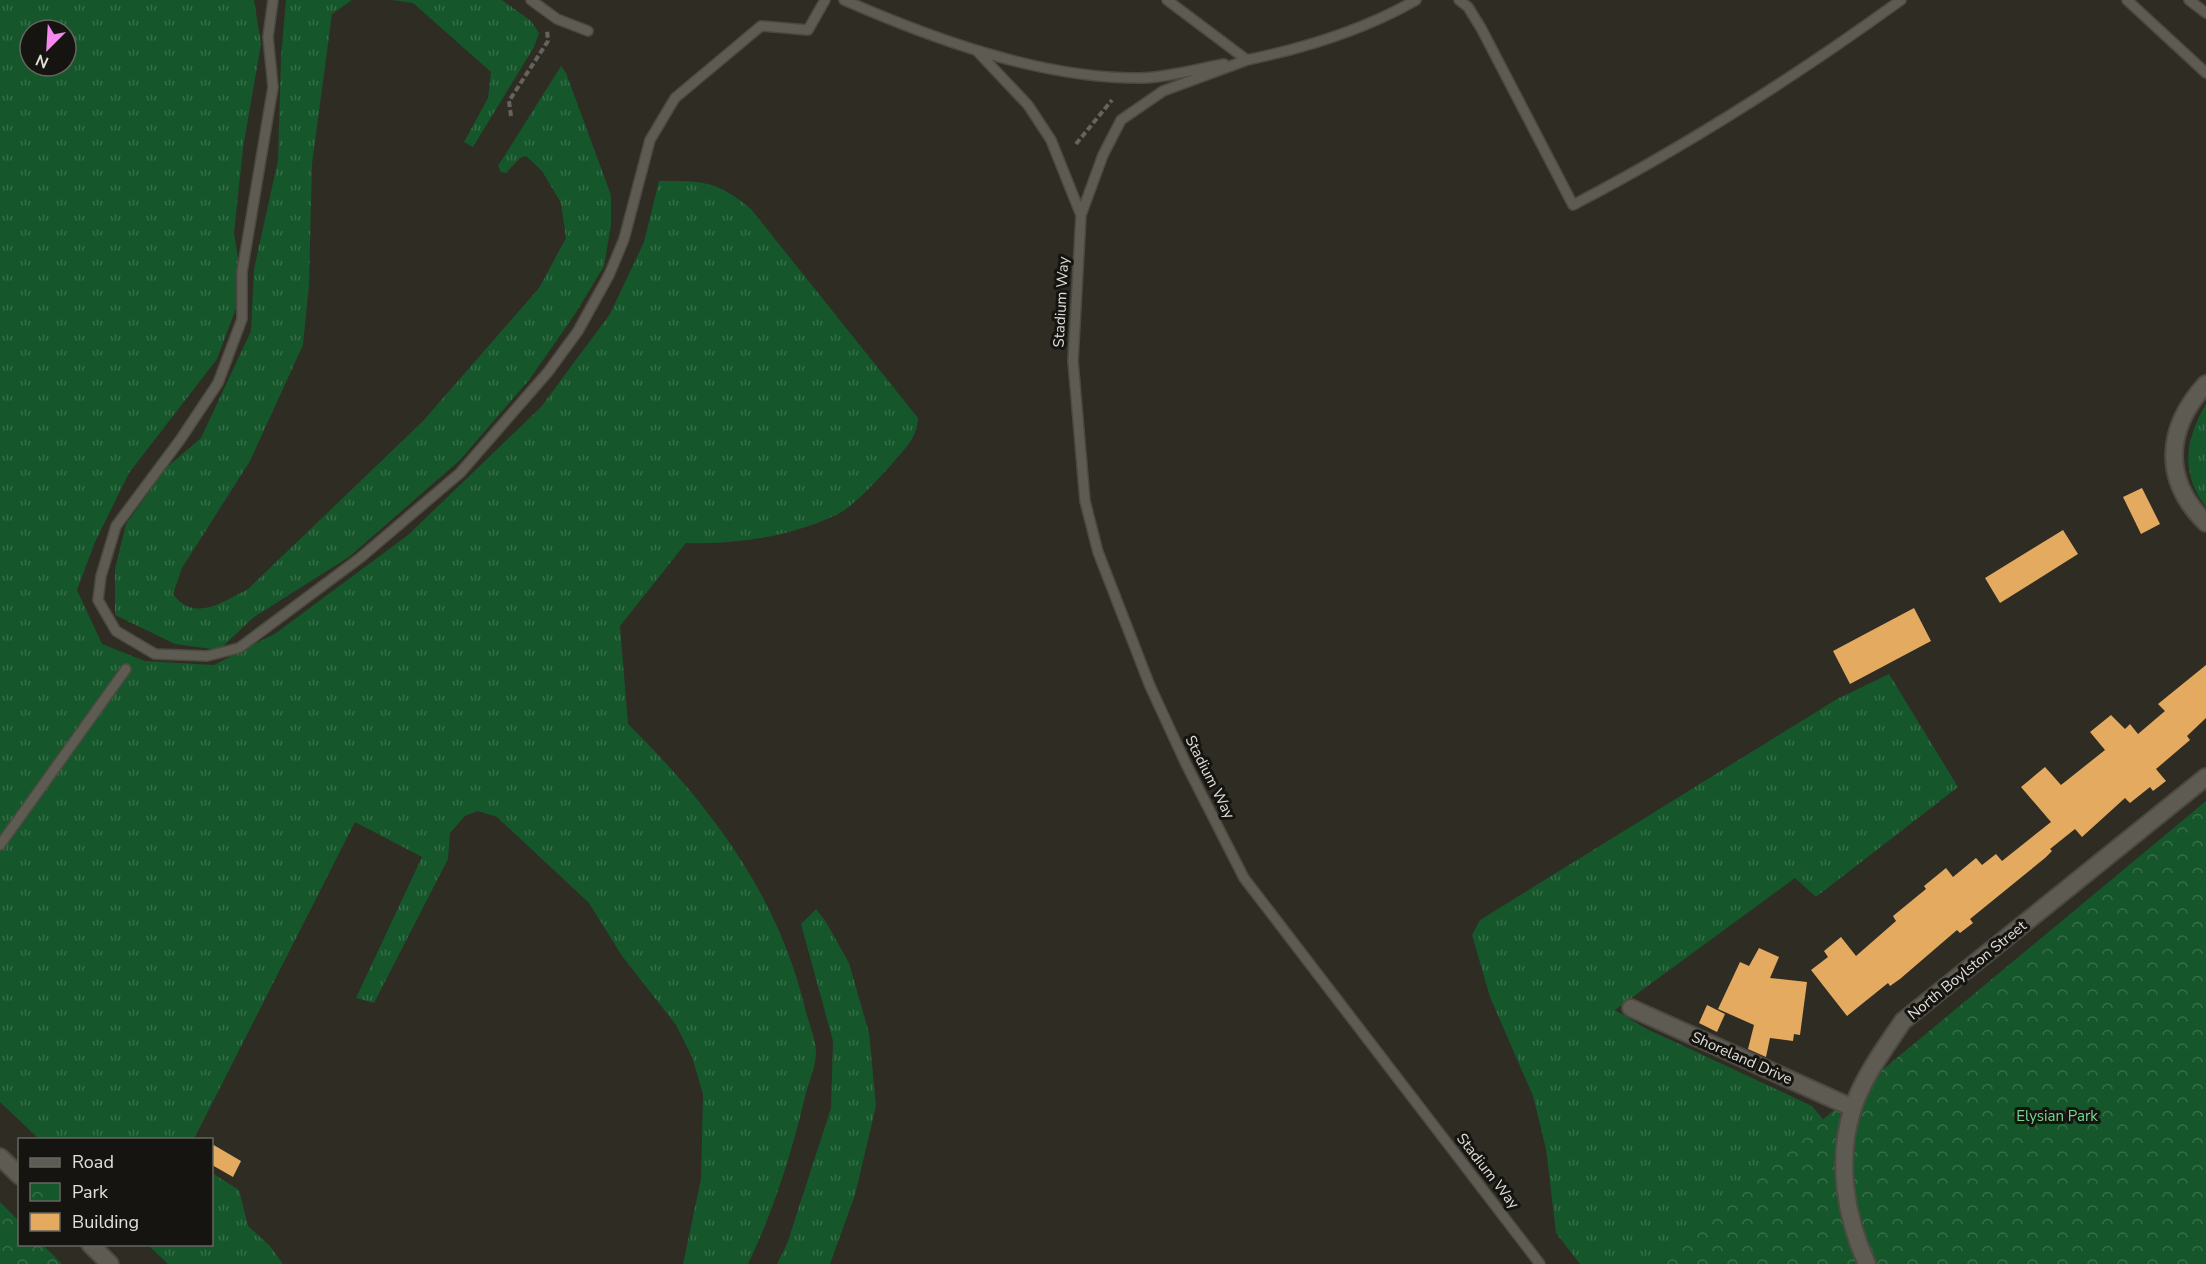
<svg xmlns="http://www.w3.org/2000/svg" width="2206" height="1264" viewBox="0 0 2206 1264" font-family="'Nunito Sans',sans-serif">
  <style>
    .grass { fill: url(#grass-tufts); fill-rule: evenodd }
    .park { fill: url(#park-crowns) }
    .building { fill: #e4ab60 }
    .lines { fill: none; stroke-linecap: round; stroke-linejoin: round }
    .service-casing { stroke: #4c4941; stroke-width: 12 }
    .minor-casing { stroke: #4c4941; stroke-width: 20 }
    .secondary-casing { stroke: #4c4941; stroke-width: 20 }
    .path { stroke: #65635b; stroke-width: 4; stroke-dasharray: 6 3; stroke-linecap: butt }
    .service { stroke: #5e5b52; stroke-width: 9 }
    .minor { stroke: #5e5b52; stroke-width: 16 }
    .secondary { stroke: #5e5b52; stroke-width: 16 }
    .labels { text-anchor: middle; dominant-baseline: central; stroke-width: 6; stroke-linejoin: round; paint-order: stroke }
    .street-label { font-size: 15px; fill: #e1dfd9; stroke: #151410 }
    .park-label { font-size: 15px; fill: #73d98d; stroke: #151410 }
  </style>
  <defs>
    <pattern id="grass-tufts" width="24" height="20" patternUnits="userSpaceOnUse" patternTransform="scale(1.5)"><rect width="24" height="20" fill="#15562b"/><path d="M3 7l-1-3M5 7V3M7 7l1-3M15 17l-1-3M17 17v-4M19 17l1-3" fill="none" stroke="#376e49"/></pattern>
    <pattern id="park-crowns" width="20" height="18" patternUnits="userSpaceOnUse" patternTransform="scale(1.5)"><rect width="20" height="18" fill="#15562b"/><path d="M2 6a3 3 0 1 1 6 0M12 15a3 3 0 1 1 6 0" fill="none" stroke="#376e49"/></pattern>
  </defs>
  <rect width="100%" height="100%" fill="#2e2c23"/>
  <path class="grass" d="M0 0H254L261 44 243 148 234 233 243 290 217 359 129 473 95 542 77 590 102 644 145 661 214 665 276 633 408 535 541 407 610 314 644 242 659 181C703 181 716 180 751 209L918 418C917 439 905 448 892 464 880 477 854 506 838 514 794 536 735 545 686 543L620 626 628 724C709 804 776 892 804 1004 807 1019 816 1038 816 1053 816 1066 808 1084 805 1097 791 1155 774 1210 748 1264H683L701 1179 703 1094 692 1057 676 1025 622 956 589 903 497 817 478 811 465 816 450 833 448 859 374 1003 356 998 422 857 355 822 194 1139H39L0 1102ZM30 30H66V66H30Z
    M286 0H352L332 14 312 164 309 285 303 345 250 461 182 568 173 594C194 623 223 602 248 589L423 421 539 288 566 238 561 203 542 171 526 156 520 158 506 173 501 172 498 166 561 66 566 73 611 195V225L604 266 575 314 529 380 460 460 349 557 254 617 219 650 175 644 115 615V569L126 524 166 468 201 438 251 331 254 269 278 160 281 57Z
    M392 0H502L531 21 539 33 534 47 473 147 464 142 488 98 491 72 413 3Z
    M2206 404V507C2180 473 2185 440 2206 404Z
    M1889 674 1958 787 1816 897 1795 878 1615 1010 1645 1028 1812 1106 1831 1129 1849 1264H1580L1556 1233 1546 1149 1533 1096 1490 997 1472 935 1480 920 1837 699Z
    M816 909 826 922 849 963 869 1033 876 1106 855 1195 830 1264H777L787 1244 831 1108 833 1041 801 924Z
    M212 1173 239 1190 248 1226 269 1245 283 1264H168L148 1245 212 1244Z"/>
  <path class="park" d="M2206 801V1264H1649Z
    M0 1202 19 1221 20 1244 43 1245 62 1264H0Z"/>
  <path class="building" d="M2142 488 2160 524 2141 534 2123 497Z
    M2063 530 2078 554 2000 603 1985 578Z
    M1914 608 1931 641 1850 684 1833 651Z
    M2206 665V718L2187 736 2190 740 2156 769 2166 781 2153 791 2150 787 2130 803 2125 798 2082 837 2075 829 2050 849 2052 851 2045 858 1970 919 1973 923 1960 933 1957 930 1900 979 1890 986 1888 983 1847 1016 1811 970 1828 957 1824 951 1841 937 1856 956 1896 921 1893 916 1926 889 1924 886 1946 868 1953 877 1976 858 1982 865 1996 854 2002 861 2051 822 2021 787 2045 767 2061 785 2105 750 2090 732 2111 715 2125 729 2130 724 2138 734 2165 711 2158 704Z
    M1759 948 1779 957 1770 978 1807 982 1800 1035 1794 1034 1793 1041 1770 1038 1766 1057 1748 1049 1754 1025 1718 1009 1740 962 1749 966Z
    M1707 1005 1725 1014 1717 1032 1699 1023Z
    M212 1144 241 1161 233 1177 212 1165Z"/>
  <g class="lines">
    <g class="service-casing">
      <path id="service" d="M273 0 268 37 273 87 242 272V319L218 383 180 440 116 526 101 576 98 600 116 631 155 654 207 656 239 648 360 558 460 473 548 372 578 331 609 275 624 239 650 140 675 98 761 26 808 30 825 0
        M531 0 557 19 588 31
        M844 0C933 39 1040 78 1138 78 1166 78 1196 69 1224 64
        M1167 0 1247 60C1305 48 1364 30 1416 0
        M1459 0 1468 7 1481 28 1573 205C1688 145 1796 76 1901 0
        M2127 0 2206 73
        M2189 0 2206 13
        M976 50 1028 105 1051 140 1081 215
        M1247 60 1163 91 1121 120 1103 155 1081 215 1073 361 1085 501 1098 552 1150 686 1186 764 1244 878 1540 1264
        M0 845 126 669"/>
    </g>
    <g class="minor-casing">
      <path id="minor" d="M2206 384C2165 429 2162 480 2206 523
        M1631 1008 1853 1108
        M1867 1264C1845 1216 1836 1159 1853 1108 1863 1077 1885 1048 1903 1021L2206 777"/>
    </g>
    <g class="secondary-casing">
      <path id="secondary" d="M0 1157 20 1176
        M90 1244 110 1264"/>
    </g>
    <path class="path" d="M511 116 509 101 548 41 547 30
      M1076 144 1112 100"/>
    <use href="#service" class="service"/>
    <use href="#minor" class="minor"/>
    <use href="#secondary" class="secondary"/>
  </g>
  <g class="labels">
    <g class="street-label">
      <text transform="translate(1061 302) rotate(-87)">Stadium Way</text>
      <text transform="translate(1210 777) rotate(63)">Stadium Way</text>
      <text transform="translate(1967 970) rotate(-39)">North Boylston Street</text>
      <text transform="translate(1742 1058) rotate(24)">Shoreland Drive</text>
      <text transform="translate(1488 1171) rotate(52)">Stadium Way</text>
    </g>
    <g class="park-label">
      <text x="2057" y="1116">Elysian Park</text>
    </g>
  </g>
  <rect x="18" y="1138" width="195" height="108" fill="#151410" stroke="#676560" stroke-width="1.5"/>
  <rect x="30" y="1158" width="30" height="9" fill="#5e5b52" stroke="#676560" stroke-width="1.5"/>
  <text x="72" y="1168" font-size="18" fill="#e1dfd9">Road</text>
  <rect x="30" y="1183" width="30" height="18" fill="url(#park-crowns)" stroke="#676560" stroke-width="1.5"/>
  <text x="72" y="1198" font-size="18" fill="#e1dfd9">Park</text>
  <rect x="30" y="1213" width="30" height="18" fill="#e4ab60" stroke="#676560" stroke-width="1.5"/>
  <text x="72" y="1228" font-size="18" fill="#e1dfd9">Building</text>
  <g transform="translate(48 48) rotate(204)"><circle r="28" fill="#151410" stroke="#676560" stroke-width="1.5"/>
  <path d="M0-4.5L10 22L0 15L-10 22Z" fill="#f788ec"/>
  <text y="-9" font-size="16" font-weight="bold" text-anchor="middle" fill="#e1dfd9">N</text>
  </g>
</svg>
